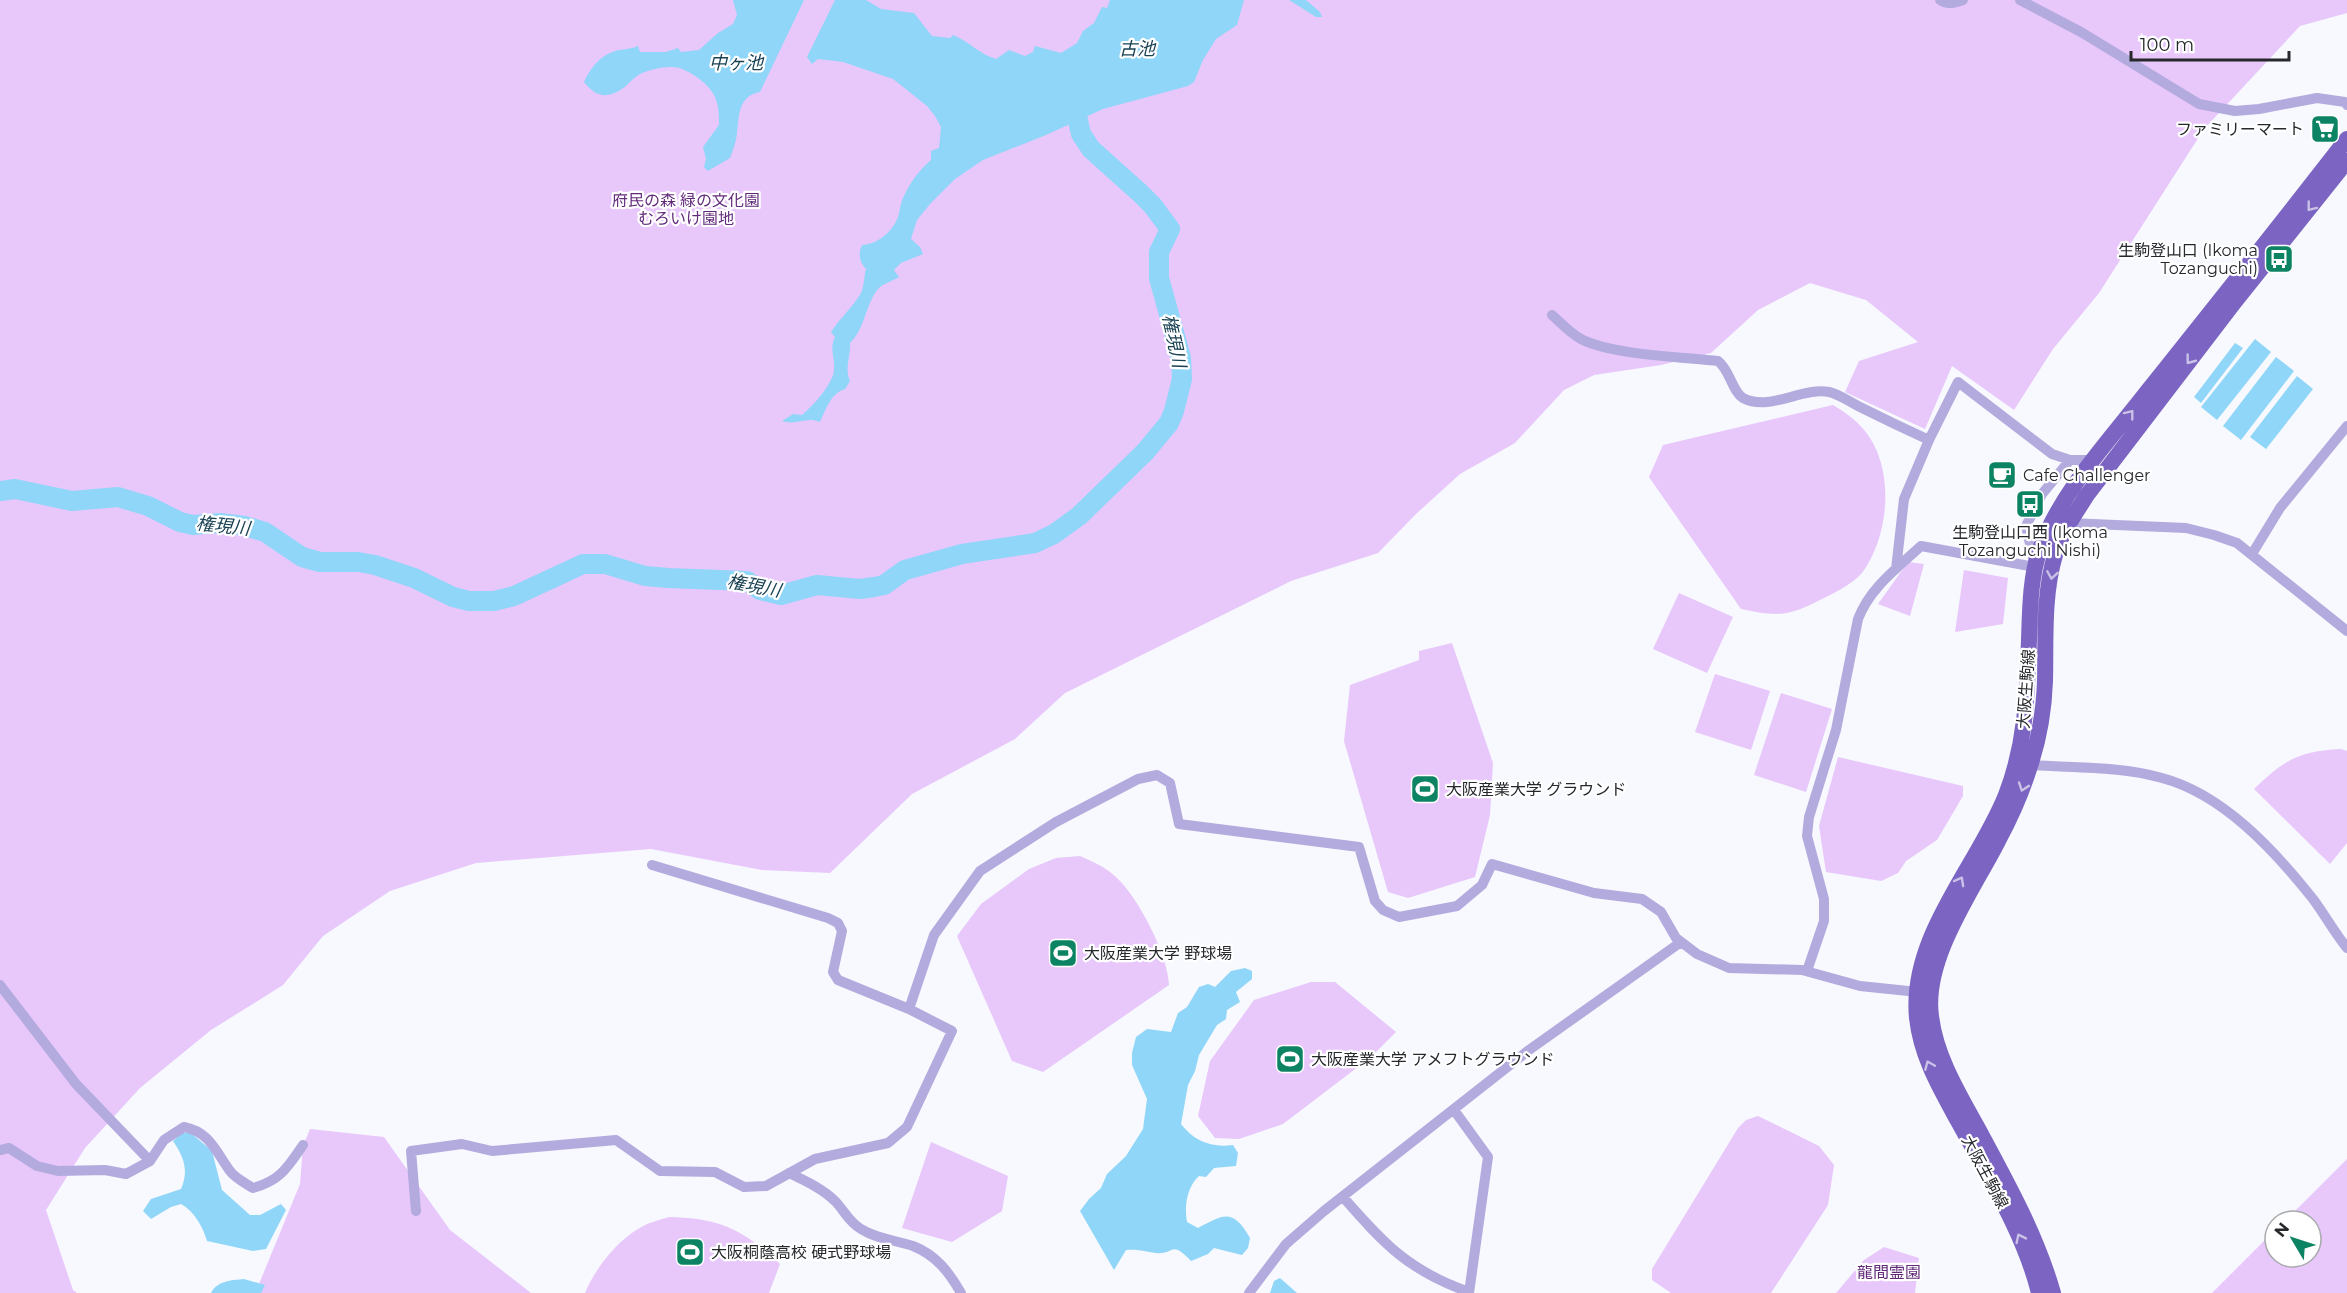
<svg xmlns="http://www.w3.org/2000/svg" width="2347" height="1293" viewBox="0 0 2347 1293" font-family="Montserrat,'Noto Sans JP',sans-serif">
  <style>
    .green { fill: #e8c7fb }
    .water { fill: #90d6f8 }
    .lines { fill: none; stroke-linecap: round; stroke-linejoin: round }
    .river { stroke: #90d6f8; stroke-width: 20 }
    .minor { stroke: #b3aade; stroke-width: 10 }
    .primary { stroke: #7b64c2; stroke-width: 16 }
    .oneway { stroke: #cac1e7 }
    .labels { text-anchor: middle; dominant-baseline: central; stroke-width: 4.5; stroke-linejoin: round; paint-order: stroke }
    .poi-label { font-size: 16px; fill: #26282c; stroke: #fff; text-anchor: start }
    .park-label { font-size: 16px; fill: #612b7a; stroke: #fff }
    .street-label { font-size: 16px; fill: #26282c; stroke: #fff }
    .water-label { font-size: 18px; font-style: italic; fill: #194153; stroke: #fff }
  </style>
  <rect width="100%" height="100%" fill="#f7f9fe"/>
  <path class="green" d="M0 0H2347V13L2300 26 2204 129 2099 293 2053 349 2014 410 1952 366 1925 429 1845 392 1859 361 1918 342 1866 300 1810 283 1758 310 1711 353 1661 365 1594 375 1564 390 1515 443 1460 474 1416 514 1378 553 1291 581 1065 693 1015 739 912 794 830 873 762 870 651 849 476 863 390 891 323 936 283 985 211 1030 140 1088 85 1148 46 1210 73 1290 77 1293H0Z
    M1833 405C1845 412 1856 420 1865 431 1895 468 1890 535 1862 573 1853 583 1840 590 1828 596 1790 615 1784 618 1741 609L1649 477 1663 445Z
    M1908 562 1924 564 1910 616 1878 604Z
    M1964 570 2008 578 2003 624 1955 632Z
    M1679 593 1733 617 1707 673 1653 649Z
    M1452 643 1493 763 1490 815 1475 877 1408 898 1388 892 1344 741 1350 685 1419 660V651Z
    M1715 674 1770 691 1751 750 1695 732Z
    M1781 693 1832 709 1806 792 1754 775Z
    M2341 749 2347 751V843L2330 864 2254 789C2284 760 2299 751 2341 749Z
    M1838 757 1963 786V796L1937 840 1906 861 1898 873 1881 881 1826 872 1819 826Z
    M1080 856C1094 862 1105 867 1116 877 1138 897 1168 955 1169 985L1043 1072 1012 1061 957 936 981 904 1029 869 1056 858Z
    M1311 982H1335L1396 1032 1371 1057 1283 1124 1239 1139 1215 1138 1198 1116 1210 1061 1254 1000Z
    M1758 1116 1819 1146 1834 1165 1828 1205 1771 1293H1671L1652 1280V1269L1738 1128 1746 1120Z
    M310 1129 384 1137 450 1230 531 1293H244L257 1289 300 1184 303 1146Z
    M931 1142 1008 1176 1002 1211 952 1242 902 1228Z
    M2347 1159V1293H2212L2275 1230V1257H2311V1221H2285Z
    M669 1217C719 1218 743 1229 780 1264L769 1293H585C595 1269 616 1242 638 1229 647 1223 659 1220 669 1217Z
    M1884 1247 1919 1258 1915 1293H1836L1864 1260Z"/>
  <path class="water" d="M733 0H804L760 92C738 96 739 116 737 134 736 142 733 150 730 158L708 171 704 167 706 159 703 147 719 125C719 116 719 106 715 97 710 85 692 72 679 68 669 65 652 69 642 73 632 77 626 90 612 94 600 98 591 91 584 82 591 67 601 54 619 50 626 49 631 49 638 46L640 52H666L678 48 681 52 699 50 718 33 733 24 737 15Z
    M835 0H866L881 9 914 13 932 36 950 38 953 35C970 42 979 54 996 59L1009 50 1025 56 1033 52 1035 46 1061 53 1077 43 1083 31 1094 23 1102 7 1107 8 1110 0H1244L1237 25 1216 39 1203 60 1194 82 1188 86 1103 109 1046 135 983 160 955 179 930 204 917 220 911 239 920 247 923 254 901 263 894 270 899 277C893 281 882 284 878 289 865 305 865 329 850 343 851 356 844 368 850 381L845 389C831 393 826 409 820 422 805 416 797 426 782 421L793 414 802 415C813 406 834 383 834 369 835 357 829 349 835 337L831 332C840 318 852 308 861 293 864 287 864 276 866 269 859 261 858 254 862 245 877 245 893 231 898 217 900 211 900 205 903 198 910 183 918 171 931 160V151L939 148 941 127 935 116 927 106 893 79 843 62 818 59 812 64 807 57Z
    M1289 0H1306L1320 12 1322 17H1316Z
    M2255 339 2271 352 2217 420 2201 407Z
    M2235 343 2243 348 2201 403 2194 397Z
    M2276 357 2294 371 2241 440 2223 426Z
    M2297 376 2313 389 2266 449 2250 437Z
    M1245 968 1252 971V979L1236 992 1240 1002 1227 1010 1226 1019 1217 1025 1199 1055 1195 1071 1188 1085 1181 1124C1194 1141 1211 1148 1233 1145L1238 1153 1236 1166 1214 1168 1206 1177 1199 1176C1187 1187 1184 1206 1187 1222L1198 1228C1224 1214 1233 1208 1250 1238L1248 1248 1242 1255 1214 1248 1208 1254 1191 1261C1170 1239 1175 1255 1156 1253 1144 1252 1141 1249 1126 1250L1114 1270 1080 1211 1089 1199 1101 1188 1107 1174 1126 1156 1143 1129 1147 1099 1132 1065V1053L1136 1037 1147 1029 1171 1032 1178 1013 1187 1007 1199 987 1208 984 1215 987 1231 971Z
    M182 1133H191L212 1151 222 1190 250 1215H260L281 1204 286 1210 266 1249 253 1251 207 1241C203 1227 194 1211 181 1204L171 1207 151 1219 143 1211 151 1199 181 1189C189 1171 184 1157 173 1141Z
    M1280 1278 1297 1293H1270L1274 1281Z
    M244 1279 265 1285 261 1293H211C217 1281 231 1280 244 1279Z"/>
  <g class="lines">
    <path class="river" d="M0 491 15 489 72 501 118 497 148 506 180 522 193 525 220 523 245 526 265 532 302 557 320 562H358L375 565 414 578 453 597 469 601H494L514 596 583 564H605L645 576 668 578 747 581 760 590 781 595 817 585 860 589 874 587 884 585 905 570 962 554 1035 543 1054 534 1079 516 1145 452 1169 423 1174 411 1182 379 1181 358 1159 278V252L1170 229 1153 206 1140 193 1091 149 1081 134 1077 116"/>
    <path class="minor" d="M1940 0C1947 5 1955 3 1963 0
      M2020 0 2081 32 2199 104 2235 111 2259 109 2317 98 2345 102 2347 105
      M1552 315C1561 323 1570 333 1581 339 1612 355 1681 357 1718 361 1730 370 1732 391 1743 398 1770 412 1801 387 1829 392 1839 394 1850 402 1858 406 1882 418 1905 429 1929 440
      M2069 523 2186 528 2214 535 2237 543 2347 631
      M2252 554 2280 508 2347 426
      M1896 569 1904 499 1929 440 1958 382 2052 454 2070 460H2094
      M2031 765C2074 768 2120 766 2162 778 2223 794 2275 851 2313 899 2325 915 2334 932 2347 948
      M652 865 828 918 838 923 842 931 833 972 838 980 909 1009
      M1807 971 1824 921V899L1807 836 1809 817 1836 730 1858 619C1870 588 1896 569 1921 546L2035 567 2026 526 2042 494 2070 460
      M0 985 76 1084 150 1161
      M1454 1110 1488 1157 1469 1293
      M0 1150 9 1148 37 1166 58 1171 105 1170 126 1174 150 1161 164 1140 184 1127C210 1132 216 1152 230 1171 235 1178 245 1183 253 1188 280 1181 288 1167 303 1145
      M789 1173C806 1181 823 1189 836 1202 845 1212 849 1222 861 1229 877 1239 895 1240 913 1246 936 1255 949 1272 961 1293
      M1343 1197C1384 1244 1409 1271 1469 1292
      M416 1211 411 1151 462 1144 492 1151 616 1140 660 1171 715 1172 744 1187 766 1186 815 1159 888 1143 907 1127 952 1031 909 1009 934 935 980 871 1056 822 1138 779 1157 775 1170 783 1179 824 1359 847 1375 901 1383 910 1399 917 1457 906 1482 885 1492 864 1594 893 1642 899 1661 912 1676 938 1697 954 1729 968 1802 970 1860 986 1918 992
      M1249 1293 1286 1244 1324 1211 1529 1050 1681 942"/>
    <path class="primary" d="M2039 1293C2024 1232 1988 1176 1958 1121 1940 1088 1921 1056 1917 1018 1909 936 1978 866 2006 795 2026 743 2027 695 2029 640 2030 611 2030 577 2040 549 2062 490 2109 441 2147 392 2214 308 2281 224 2347 139
      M2053 1293C2037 1237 2010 1188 1982 1136 1962 1099 1936 1059 1931 1016 1923 959 1973 890 1998 841 2011 817 2022 792 2030 766 2039 739 2044 710 2045 681 2046 639 2043 596 2055 555 2061 533 2075 514 2087 495L2233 304 2347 161"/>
  </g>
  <defs><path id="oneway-chevron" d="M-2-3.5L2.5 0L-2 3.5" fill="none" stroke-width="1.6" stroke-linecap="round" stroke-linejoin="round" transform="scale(1.5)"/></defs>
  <g class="oneway">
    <use href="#oneway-chevron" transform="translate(2311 207) rotate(128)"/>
    <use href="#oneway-chevron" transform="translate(2190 360) rotate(127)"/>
    <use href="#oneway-chevron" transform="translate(2130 414) rotate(-52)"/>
    <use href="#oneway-chevron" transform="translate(2052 575) rotate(99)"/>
    <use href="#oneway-chevron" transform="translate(2023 787) rotate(109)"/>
    <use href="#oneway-chevron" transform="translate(1960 881) rotate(-61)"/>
    <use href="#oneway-chevron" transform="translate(1929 1065) rotate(-113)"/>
    <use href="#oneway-chevron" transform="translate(2020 1238) rotate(-116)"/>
  </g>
  <defs>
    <g id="supermarket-square" transform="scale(1.5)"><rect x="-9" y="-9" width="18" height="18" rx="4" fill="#0c8362" stroke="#fff"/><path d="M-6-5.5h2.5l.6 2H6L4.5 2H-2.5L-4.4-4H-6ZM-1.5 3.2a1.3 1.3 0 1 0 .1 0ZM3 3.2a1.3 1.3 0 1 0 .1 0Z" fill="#fff"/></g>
    <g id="bus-square" transform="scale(1.5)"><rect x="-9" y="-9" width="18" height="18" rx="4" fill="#0c8362" stroke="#fff"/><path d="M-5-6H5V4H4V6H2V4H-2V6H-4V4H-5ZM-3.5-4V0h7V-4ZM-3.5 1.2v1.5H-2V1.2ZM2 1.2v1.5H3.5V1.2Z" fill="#fff"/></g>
    <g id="cafe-square" transform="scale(1.5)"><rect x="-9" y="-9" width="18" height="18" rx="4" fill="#0c8362" stroke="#fff"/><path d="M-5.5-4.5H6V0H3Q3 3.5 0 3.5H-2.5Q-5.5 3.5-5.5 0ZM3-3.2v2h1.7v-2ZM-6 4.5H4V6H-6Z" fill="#fff"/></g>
    <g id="stadium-square" transform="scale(1.5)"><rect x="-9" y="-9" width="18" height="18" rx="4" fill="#0c8362" stroke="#fff"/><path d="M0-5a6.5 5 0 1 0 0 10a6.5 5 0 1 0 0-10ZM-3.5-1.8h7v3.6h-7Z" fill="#fff"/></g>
  </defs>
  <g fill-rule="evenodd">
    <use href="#supermarket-square" x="2325" y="129"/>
    <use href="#bus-square" x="2279" y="259"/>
    <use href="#cafe-square" x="2002" y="475"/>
    <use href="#bus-square" x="2030" y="504"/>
    <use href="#stadium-square" x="1425" y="789"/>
    <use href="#stadium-square" x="1063" y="953"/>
    <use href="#stadium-square" x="1290" y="1059"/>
    <use href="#stadium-square" x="690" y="1252"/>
  </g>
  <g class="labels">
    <g class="poi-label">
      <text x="2304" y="129" text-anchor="end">ファミリーマート</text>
      <text x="2258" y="250" text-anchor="end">生駒登山口 (Ikoma<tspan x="2258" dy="18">Tozanguchi)</tspan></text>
      <text x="2023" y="475">Cafe Challenger</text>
      <text x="2030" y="532" text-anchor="middle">生駒登山口西 (Ikoma<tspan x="2030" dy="18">Tozanguchi Nishi)</tspan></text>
      <text x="1446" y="789">大阪産業大学 グラウンド</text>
      <text x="1084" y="953">大阪産業大学 野球場</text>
      <text x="1311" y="1059">大阪産業大学 アメフトグラウンド</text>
      <text x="711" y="1252">大阪桐蔭高校 硬式野球場</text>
    </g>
    <g class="park-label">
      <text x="686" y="200">府民の森 緑の文化園<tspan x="686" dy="18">むろいけ園地</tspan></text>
      <text x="1889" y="1272">龍間霊園</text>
    </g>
    <g class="street-label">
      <text transform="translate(2026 689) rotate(-86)">大阪生駒線</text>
      <text transform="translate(1985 1172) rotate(62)">大阪生駒線</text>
    </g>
    <g class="water-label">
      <text x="1137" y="49">古池</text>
      <text x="736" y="63">中ヶ池</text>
      <text transform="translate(1174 341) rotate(78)">権現川</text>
      <text transform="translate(223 526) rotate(6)">権現川</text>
      <text transform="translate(754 586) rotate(11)">権現川</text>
    </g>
  </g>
  <g transform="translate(2293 1239) rotate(309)"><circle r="28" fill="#ffffff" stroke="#a8a9ab" stroke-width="1.5"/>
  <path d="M0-4.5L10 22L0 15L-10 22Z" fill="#0c8362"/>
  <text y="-9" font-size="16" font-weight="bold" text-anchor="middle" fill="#26282c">N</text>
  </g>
  <path d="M2131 51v9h158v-9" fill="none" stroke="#26282c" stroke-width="3"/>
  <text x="2140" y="51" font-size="18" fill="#26282c" stroke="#ffffff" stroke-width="4.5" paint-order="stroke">100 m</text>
</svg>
